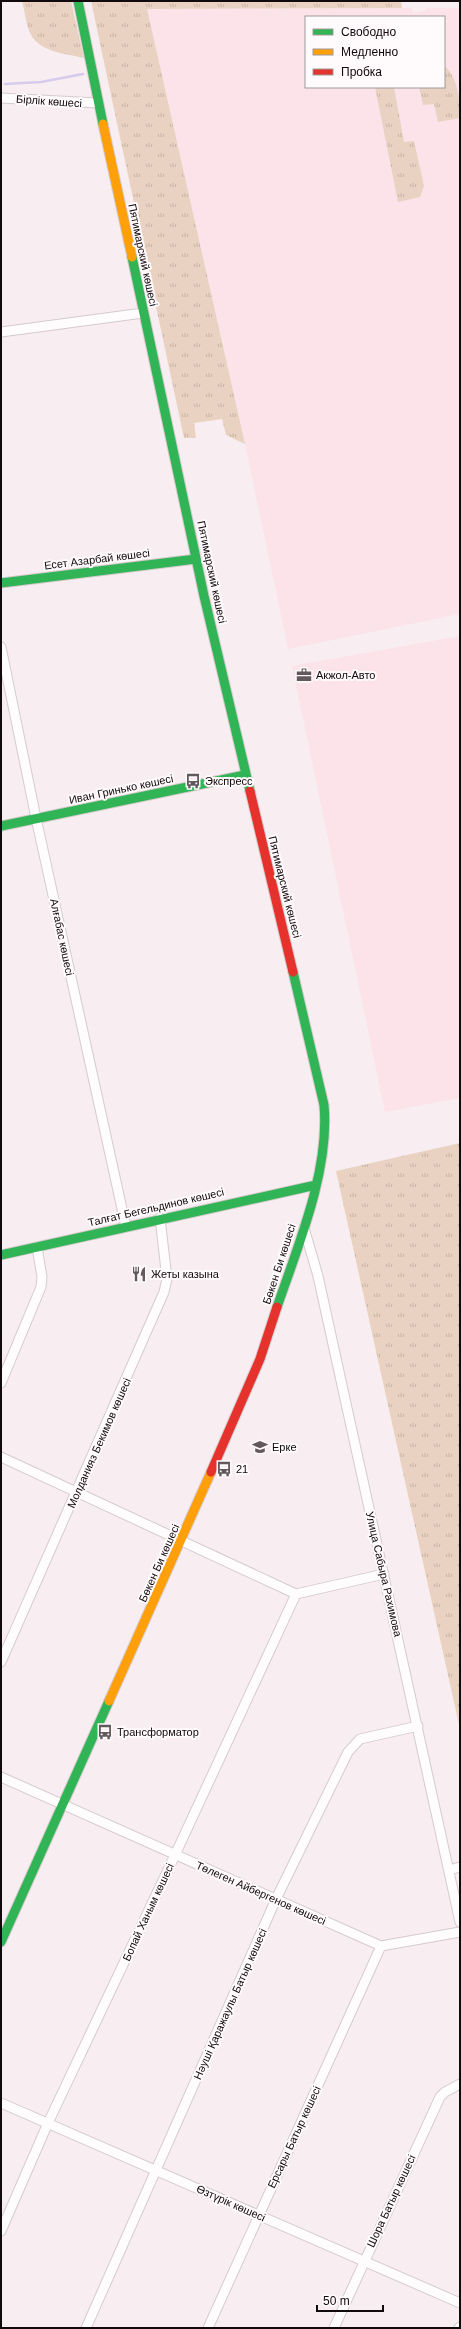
<svg xmlns="http://www.w3.org/2000/svg" width="461" height="2329" viewBox="0 0 461 2329" font-family="Arial,sans-serif">
  <style>
    .built { fill: #fbe3e9; fill-rule: evenodd }
    .grass { fill: url(#grass-tufts) }
    .lines { fill: none; stroke-linecap: round; stroke-linejoin: round }
    .stream { stroke: #d6cbed; stroke-width: 2.5 }
    .street-casing { stroke: #d5cbcd; stroke-width: 11 }
    .fast-casing { stroke: #d5cbcd; stroke-width: 11 }
    .slow-casing { stroke: #d5cbcd; stroke-width: 11 }
    .jam-casing { stroke: #d5cbcd; stroke-width: 11 }
    .street { stroke: #fefcfd; stroke-width: 9 }
    .fast { stroke: #30b455; stroke-width: 9 }
    .slow { stroke: #ff9f0a; stroke-width: 9 }
    .jam { stroke: #e5322d; stroke-width: 9 }
    .labels { text-anchor: middle; dominant-baseline: central; stroke-width: 4; stroke-linejoin: round; paint-order: stroke }
    .street-label { font-size: 11px; fill: #11090c; stroke: #fffafb }
    .poi-label { font-size: 11px; fill: #11090c; stroke: #fffafb; text-anchor: start }
  </style>
  <defs>
    <pattern id="grass-tufts" width="24" height="20" patternUnits="userSpaceOnUse"><rect width="24" height="20" fill="#e9d2c1"/><path d="M3 7l-1-3M5 7V3M7 7l1-3M15 17l-1-3M17 17v-4M19 17l1-3" fill="none" stroke="#c7b3a5"/></pattern>
  </defs>
  <rect width="100%" height="100%" fill="#f8edf0"/>
  <path class="built" d="M412 8 413 13 427 10 426 8H460V614L288 649 245 444 146 9ZM306 17H444V87H306Z
    M460 636V1098L385 1112 292 666Z"/>
  <path class="grass" d="M22 1H71L84 58C67 54 40 52 31 35 26 26 25 11 22 1Z
    M91 1H401L402 8 147 9 245 444 226 435 222 419 194 423 196 438H184Z
    M444 65C458 78 460 99 460 118L438 122 434 104 423 105 419 87H444Z
    M375 87H394L404 142 414 141 424 186 420 197 398 202Z
    M460 1143V1729L336 1171Z"/>
  <g class="lines">
    <path class="stream" d="M5 84 41 82 83 74"/>
    <g class="street-casing">
      <path id="street" d="M1 98 98 103
        M1 332 143 313
        M1 647 36 818 126 1227
        M304 1228 318 1276 460 1922
        M1 1383 41 1287 42 1277 37 1247
        M1 1457 296 1594 384 1574
        M1 1662 164 1292 167 1279 160 1218
        M1 1777 381 1946 460 1932
        M449 1870 460 1867
        M1 2103 460 2303
        M1 2231 48 2123 175 1855 296 1594
        M86 2328 276 1899 348 1752 360 1739 418 1726
        M208 2328 381 1946
        M334 2328 440 2097 445 2092 460 2084
        M459 2328 460 2327"/>
    </g>
    <g class="fast-casing">
      <path id="fast" d="M78 1 103 124
        M132 257 204 596 250 791
        M1 583 196 559
        M1 826 245 775
        M1 1255 316 1185
        M277 1307C298 1246 330 1170 324 1105L293 972
        M1 1942 109 1701"/>
    </g>
    <g class="slow-casing">
      <path id="slow" d="M103 124 132 257
        M109 1701 211 1472"/>
    </g>
    <g class="jam-casing">
      <path id="jam" d="M250 791 293 972
        M211 1472 260 1359 277 1307"/>
    </g>
    <use href="#street" class="street"/>
    <use href="#fast" class="fast"/>
    <use href="#slow" class="slow"/>
    <use href="#jam" class="jam"/>
  </g>
  <defs>
    <g id="office-bare" transform="scale(1.2)"><path d="M-6-3h4V-5.5h4V-3h4V5H-6ZM-1-4.5V-3h2v-1.5ZM-6 0V1H6V0Z" fill="#62595c" stroke="#fffafb" stroke-width="2.5" paint-order="stroke"/></g>
    <g id="bus-bare" transform="scale(1.2)"><path d="M-5-6H5V4H4V6H2V4H-2V6H-4V4H-5ZM-3.5-4V0h7V-4ZM-3.5 1.2v1.5H-2V1.2ZM2 1.2v1.5H3.5V1.2Z" fill="#62595c" stroke="#fffafb" stroke-width="2.5" paint-order="stroke"/></g>
    <g id="restaurant-bare" transform="scale(1.2)"><path d="M-5-6h1v4h1v-4h1v4h1v-4h1v5L-1.5 .5V6h-2V.5L-5-1ZM5-6V6H3V1.5H1.5Q1.5-4 5-6Z" fill="#62595c" stroke="#fffafb" stroke-width="2.5" paint-order="stroke"/></g>
    <g id="school-bare" transform="scale(1.2)"><path d="M0-5L7-2L0 1L-7-2ZM-4 1L0 2.5L4 1V4Q0 6-4 4Z" fill="#62595c" stroke="#fffafb" stroke-width="2.5" paint-order="stroke"/></g>
  </defs>
  <g fill-rule="evenodd">
    <use href="#office-bare" x="304" y="675"/>
    <use href="#bus-bare" x="193" y="781"/>
    <use href="#restaurant-bare" x="139" y="1274"/>
    <use href="#school-bare" x="260" y="1447"/>
    <use href="#bus-bare" x="224" y="1469"/>
    <use href="#bus-bare" x="105" y="1732"/>
  </g>
  <g class="labels">
    <g class="street-label">
      <text transform="translate(49 101) rotate(4)">Бірлік көшесі</text>
      <text transform="translate(143 255) rotate(78)">Пятимарский көшесі</text>
      <text transform="translate(97 559) rotate(-7)">Есет Азарбай көшесі</text>
      <text transform="translate(212 572) rotate(78)">Пятимарский көшесі</text>
      <text transform="translate(121 789) rotate(-12)">Иван Гринько көшесі</text>
      <text transform="translate(285 887) rotate(76)">Пятимарский көшесі</text>
      <text transform="translate(62 937) rotate(78)">Алғабас көшесі</text>
      <text transform="translate(156 1207) rotate(-13)">Талғат Бегельдинов көшесі</text>
      <text transform="translate(279 1264) rotate(-72)">Бөкен Би көшесі</text>
      <text transform="translate(99 1443) rotate(-66)">Молданияз Бекимов көшесі</text>
      <text transform="translate(159 1563) rotate(-66)">Бөкен Би көшесі</text>
      <text transform="translate(384 1574) rotate(77)">Улица Сабыра Рахимова</text>
      <text transform="translate(261 1893) rotate(24)">Төлеген Айбергенов көшесі</text>
      <text transform="translate(148 1912) rotate(-65)">Бопай Ханым көшесі</text>
      <text transform="translate(230 2004) rotate(-66)">Нәуші Қаражаулы Батыр көшесі</text>
      <text transform="translate(294 2137) rotate(-65)">Ерсары Батыр көшесі</text>
      <text transform="translate(391 2201) rotate(-65)">Шора Батыр көшесі</text>
      <text transform="translate(231 2203) rotate(24)">Өзтүрік көшесі</text>
    </g>
    <g class="poi-label">
      <text x="316" y="675">Акжол-Авто</text>
      <text x="205" y="781">Экспресс</text>
      <text x="151" y="1274">Жеты казына</text>
      <text x="272" y="1447">Ерке</text>
      <text x="236" y="1469">21</text>
      <text x="117" y="1732">Трансформатор</text>
    </g>
  </g>
  <rect width="461" height="2329" fill="none" stroke="#11090c" stroke-width="4"/>
  <rect x="305" y="16" width="140" height="72" fill="#fffafb" stroke="#a09a9b"/>
  <rect x="313" y="29" width="20" height="6" fill="#30b455" stroke="#a09a9b"/>
  <text x="341" y="36" font-size="12" fill="#11090c">Свободно</text>
  <rect x="313" y="49" width="20" height="6" fill="#ff9f0a" stroke="#a09a9b"/>
  <text x="341" y="56" font-size="12" fill="#11090c">Медленно</text>
  <rect x="313" y="69" width="20" height="6" fill="#e5322d" stroke="#a09a9b"/>
  <text x="341" y="76" font-size="12" fill="#11090c">Пробка</text>
  <path d="M317 2305v6h66v-6" fill="none" stroke="#11090c" stroke-width="2"/>
  <text x="323" y="2305" font-size="12" fill="#11090c" stroke="#fffafb" stroke-width="3" paint-order="stroke">50 m</text>
</svg>
